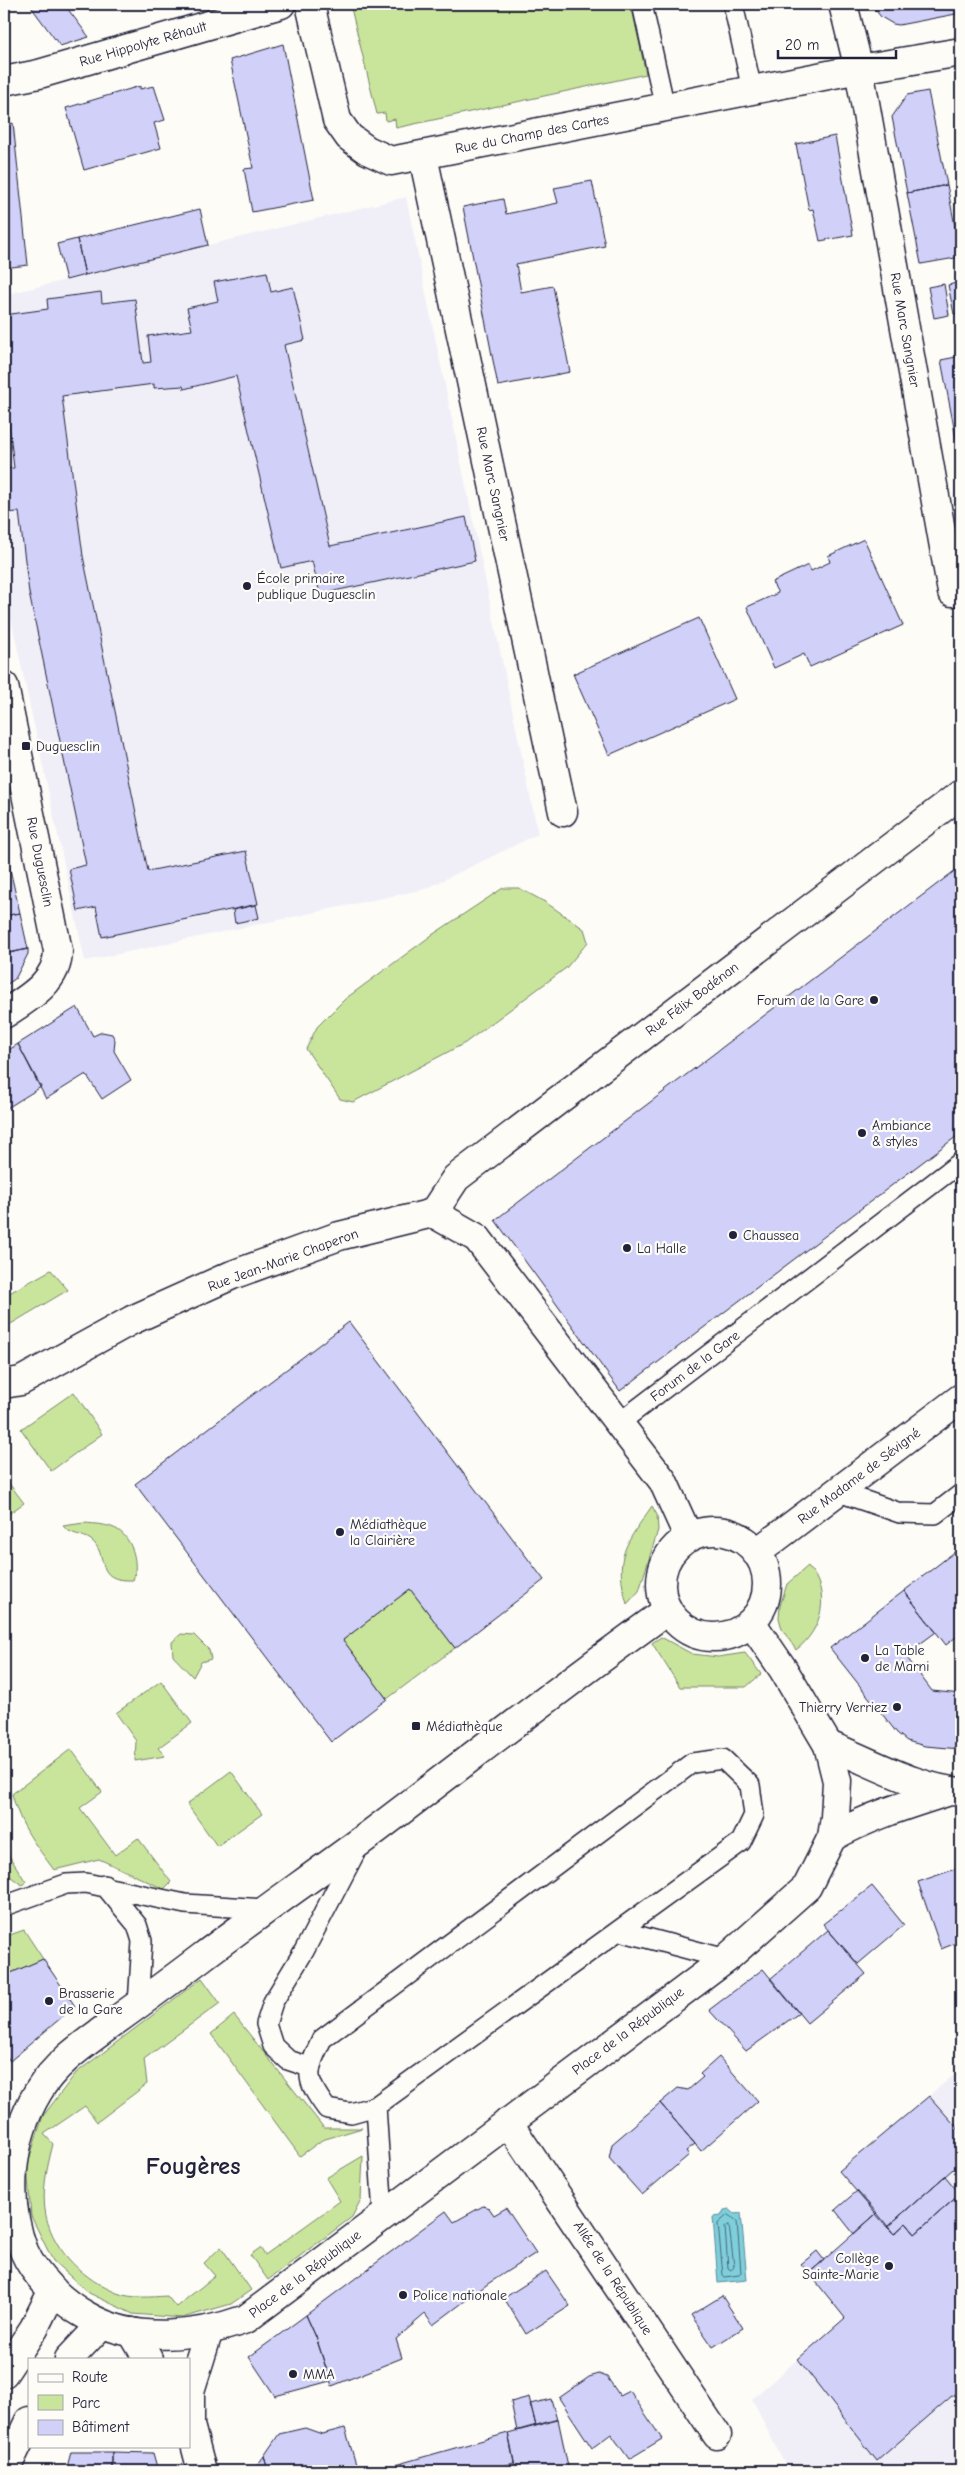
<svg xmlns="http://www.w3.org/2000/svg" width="965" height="2475" viewBox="0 0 965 2475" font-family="'Comic Neue',sans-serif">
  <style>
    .built { fill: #f0eff8 }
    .green { fill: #c9e59b; stroke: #76846b }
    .water { fill: #7fcfdb; stroke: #5a8a9b }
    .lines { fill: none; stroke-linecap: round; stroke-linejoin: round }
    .shore { stroke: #47677b; stroke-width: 1 }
    .building { fill: #d0d0f9; stroke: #22223b }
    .service-casing { stroke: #22223b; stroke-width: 22 }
    .minor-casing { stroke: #22223b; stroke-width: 31 }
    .tertiary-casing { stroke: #22223b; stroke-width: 31 }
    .secondary-casing { stroke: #22223b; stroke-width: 31 }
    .service { stroke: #fdfcf7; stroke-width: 19 }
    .minor { stroke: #fdfcf7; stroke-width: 28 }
    .tertiary { stroke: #fdfcf7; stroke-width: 28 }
    .secondary { stroke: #fdfcf7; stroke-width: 28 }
    .poi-dot { fill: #22223b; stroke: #fdfcf7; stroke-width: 2 }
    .labels { text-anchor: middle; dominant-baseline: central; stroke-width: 4.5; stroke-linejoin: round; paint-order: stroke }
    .street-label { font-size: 14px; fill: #22223b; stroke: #fdfcf7 }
    .poi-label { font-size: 14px; fill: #22223b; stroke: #fdfcf7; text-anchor: start }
    .town-label { font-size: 24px; font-weight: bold; fill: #22223b; stroke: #fdfcf7 }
  </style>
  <rect width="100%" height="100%" fill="#fdfcf7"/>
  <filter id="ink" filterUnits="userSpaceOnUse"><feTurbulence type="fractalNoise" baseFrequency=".02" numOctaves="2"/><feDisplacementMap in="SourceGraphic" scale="10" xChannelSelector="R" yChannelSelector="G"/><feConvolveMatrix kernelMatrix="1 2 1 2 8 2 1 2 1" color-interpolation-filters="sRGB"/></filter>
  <g filter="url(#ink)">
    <path class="built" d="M406 197 538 834 425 889 85 961 11 618 4 555V295Z
      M961 2069V2471H788L752 2399 845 2318 824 2260 876 2213 839 2171Z"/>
    <path class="green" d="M350 4H631L646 74 396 128 395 119 386 121 385 113 377 114Z
      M503 888H519L545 902 584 929 588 942 566 968 465 1043 353 1102 340 1099 306 1049 317 1027 345 999 432 935Z
      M51 1270 68 1290 4 1328V1296Z
      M74 1392 102 1434 51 1471 21 1429Z
      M4 1477 24 1503 4 1517Z
      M652 1506 657 1515 658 1530 639 1591 627 1604C613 1556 626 1544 652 1506Z
      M84 1523C95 1524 108 1524 118 1530 133 1540 139 1564 133 1580 92 1582 110 1554 91 1540 83 1534 70 1535 63 1526Z
      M808 1566C832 1593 822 1630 796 1650L782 1629 779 1618 780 1606 787 1584Z
      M410 1589 455 1648 387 1699 343 1640Z
      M181 1634 194 1635 209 1650 211 1659 201 1662 193 1677 173 1656 172 1642Z
      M661 1637 692 1654 718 1657 745 1653 761 1674 746 1687H680L652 1643Z
      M161 1681 192 1723 158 1748 165 1756 135 1761 136 1741 116 1713Z
      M71 1749 102 1792 80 1808 115 1855 138 1838 171 1882 164 1889 99 1859 54 1870C35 1844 20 1826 12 1794Z
      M231 1771 262 1814 217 1846 187 1804Z
      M4 1848 26 1882 22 1885 4 1872Z
      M24 1930 43 1959 4 1976V1937Z
      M202 1978 220 2003 144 2059 147 2084 97 2122 85 2106 44 2134 53 2144C47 2168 41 2192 46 2216 54 2252 85 2280 117 2293 132 2299 151 2297 167 2296L176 2307 215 2276 204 2263 221 2247 251 2290 231 2304 182 2318 133 2314 89 2293 53 2261 31 2216 27 2166 43 2116 76 2073Z
      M234 2015 324 2128H362L322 2140 300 2156 211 2034Z
      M363 2156 361 2199 352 2217 268 2280 250 2255 260 2248 265 2255 340 2201 326 2178Z"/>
    <path class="water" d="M729 2209 735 2214 741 2213 747 2280 718 2283 713 2217 721 2216 724 2210Z"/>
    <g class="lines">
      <path class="shore" d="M728 2215 737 2221 741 2273 739 2275 725 2277 723 2275 718 2224Z
        M729 2225 734 2267 731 2270 728 2268 725 2228Z"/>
    </g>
    <path class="building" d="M29 4H64L89 37 60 46Z
      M871 4H961V13L899 25 893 24 881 17Z
      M283 44 314 200 252 212 244 169 253 168 230 60Z
      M140 86V89L154 86 165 120 154 123 161 148 84 170 66 108Z
      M928 91 947 185 907 193 892 117 907 95Z
      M13 123 28 265 4 268V126Z
      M835 136 853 235 820 241 813 209 809 210 796 144Z
      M592 181 605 246 516 264 521 292 553 286 570 372 498 386 463 207 503 199 506 214 558 203 554 188Z
      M947 185 961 257 921 264 907 193Z
      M200 209 208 245 85 275 77 239Z
      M77 239 85 275 66 280 57 244Z
      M267 272 271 292 293 287 305 340 284 345 330 546 466 517 475 561 320 594 312 561 281 568 236 376 184 389 183 386 154 388V384L62 396 83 556 148 871 246 851 258 904 102 937 96 907 78 911 69 869 86 865 29 593 19 512 4 513V469L14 468 4 380V315L48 309 47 299 101 292 102 303 135 299 143 363 151 362 148 336 192 330 187 308 218 301 214 282Z
      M961 282V313L954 314 948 285Z
      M944 284 949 315 934 318 928 287Z
      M961 356V464L941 360Z
      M864 539 903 625 810 667 804 654 774 668 747 607 778 593 772 582 808 565 811 571 830 562 828 556Z
      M699 618 735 699 609 755 573 674Z
      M4 838 8 855 4 856Z
      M9 865 20 913 4 916V866Z
      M961 866V1133L620 1391 495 1220Z
      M256 905 259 918 235 923 233 910Z
      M20 913 28 949 4 954V916Z
      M28 949V954L15 979 4 986V954Z
      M77 1007 93 1036 102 1032 112 1034 115 1040 114 1051 131 1080 102 1099 86 1074 46 1099 18 1044Z
      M18 1044 41 1087 4 1110V1053Z
      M349 1322 544 1580 455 1648 410 1589 343 1640 387 1699 331 1742 135 1484Z
      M961 1547V1633L946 1645 904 1591Z
      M904 1591 936 1632 905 1655 932 1691 961 1694V1749L925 1746 907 1741 897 1733 830 1648Z
      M961 1867V1941L941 1949 918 1882Z
      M872 1886 904 1925 858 1964 823 1924Z
      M828 1930 866 1974 807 2023 770 1979Z
      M43 1959 75 2006 10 2061 4 2053V1976Z
      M763 1969 799 2013 746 2051 709 2010Z
      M719 2057 758 2101 701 2151 660 2103 678 2088 688 2090 703 2077 700 2074Z
      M929 2096 961 2132V2162L887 2227 839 2171Z
      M660 2103 695 2144 686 2151 689 2155 642 2195 609 2158 612 2144Z
      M945 2176 960 2194 915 2234 906 2223 894 2234 887 2227Z
      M857 2191 877 2213 854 2234 835 2210Z
      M960 2194 961 2388 877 2461 798 2359 845 2318 809 2273 877 2213 894 2234 906 2223 915 2234Z
      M483 2206 489 2208 494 2215 506 2208 536 2253 489 2283 433 2325 425 2314 396 2339 402 2358 332 2386 316 2337 306 2315 446 2211 454 2222Z
      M817 2251 824 2260 809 2273 801 2264Z
      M546 2271 570 2306 526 2334 504 2298Z
      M722 2296 743 2328 713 2347 691 2315Z
      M306 2315 316 2337 330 2381 275 2396 249 2357Z
      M599 2374 607 2377 620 2396 630 2391 662 2439 629 2459 611 2434 592 2448 559 2398 589 2377Z
      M529 2397 536 2426 517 2431 511 2402Z
      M551 2399 557 2420 536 2426 530 2404Z
      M558 2419 569 2471H516L508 2433Z
      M305 2428 322 2434 345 2428 358 2471H268L264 2456 279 2434Z
      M508 2433 514 2463 485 2471H404L402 2463Z
      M71 2452H112V2471H66Z
      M112 2452 153 2453 158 2471H112Z
      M264 2456 268 2471H253Z
      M402 2463 404 2471H374Z"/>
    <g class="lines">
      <g class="service-casing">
        <path id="service" d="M642 4 665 108
          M733 4 752 90
          M619 1423 961 1162
          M839 1492 900 1513 935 1514 961 1494
          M723 1759 750 1785 754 1815 741 1842 376 2106 351 2113 327 2109C304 2078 306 2073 322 2039L692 1763Z
          M104 1885 137 1925 142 1941 138 2005
          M4 1906 66 1884 86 1883 185 1904 264 1909
          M620 1931 726 1959
          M309 2067 288 2060 273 2046 266 2024 273 2002 304 1951 358 1847
          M376 2106 383 2215"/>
      </g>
      <g class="minor-casing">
        <path id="minor" d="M310 4 337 120 349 137 367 150 391 161 859 69 952 592
          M843 4 859 69 961 52
          M4 81 39 74 281 4
          M423 156 563 812
          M4 686 58 951C58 982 27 999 4 1014
          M433 1213 456 1178 961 794
          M4 1384 21 1381 132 1320 232 1275 339 1236 433 1213 477 1238 663 1481 689 1538
          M508 2122 717 2435"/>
      </g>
      <g class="tertiary-casing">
        <path id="tertiary" d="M828 1745C870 1761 917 1789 961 1792
          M832 1837C870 1816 909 1804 950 1791
          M132 2332 148 2359
          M202 2471 190 2425V2391L209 2330"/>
      </g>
      <g class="secondary-casing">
        <path id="secondary" d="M661 1584a53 53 0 1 1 106 0a53 53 0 1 1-106 0Z
          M756 1553 961 1398
          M668 1610C565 1683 466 1762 365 1838 311 1878 256 1916 202 1957 173 1979 143 2001 114 2022 86 2043 56 2062 38 2092 10 2139 4 2200 24 2251 35 2277 63 2303 87 2316 135 2344 196 2337 246 2319L726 1959 807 1887 832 1837 835 1817 837 1781 828 1745 783 1669 751 1622
          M69 2359 101 2325
          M4 2373 34 2328 53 2290
          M5 2471 29 2421"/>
      </g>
      <use href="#service" class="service"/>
      <use href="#minor" class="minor"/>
      <use href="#tertiary" class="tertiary"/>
      <use href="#secondary" class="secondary"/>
    </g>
  </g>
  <g class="poi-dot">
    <circle cx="247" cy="586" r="5"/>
    <rect x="21" y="741" width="10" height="10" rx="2.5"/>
    <circle cx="874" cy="1000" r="5"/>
    <circle cx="862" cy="1133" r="5"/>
    <circle cx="733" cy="1235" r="5"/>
    <circle cx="627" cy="1248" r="5"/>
    <circle cx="340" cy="1532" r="5"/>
    <circle cx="865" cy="1658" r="5"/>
    <circle cx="897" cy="1707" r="5"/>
    <rect x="411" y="1721" width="10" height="10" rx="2.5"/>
    <circle cx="49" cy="2001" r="5"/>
    <circle cx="889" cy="2266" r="5"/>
    <circle cx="403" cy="2295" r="5"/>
    <circle cx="293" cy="2374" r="5"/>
  </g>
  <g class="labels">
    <g class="street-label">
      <text transform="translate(143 44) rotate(-16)">Rue Hippolyte Réhault</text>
      <text transform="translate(532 134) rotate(-11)">Rue du Champ des Cartes</text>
      <text transform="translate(905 330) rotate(80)">Rue Marc Sangnier</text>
      <text transform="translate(493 484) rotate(78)">Rue Marc Sangnier</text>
      <text transform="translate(40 862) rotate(79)">Rue Duguesclin</text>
      <text transform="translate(692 999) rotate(-37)">Rue Félix Bodénan</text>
      <text transform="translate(283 1260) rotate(-20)">Rue Jean-Marie Chaperon</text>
      <text transform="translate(695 1366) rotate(-37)">Forum de la Gare</text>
      <text transform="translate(859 1476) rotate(-37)">Rue Madame de Sévigné</text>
      <text transform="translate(628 2031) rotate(-37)">Place de la République</text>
      <text transform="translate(305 2274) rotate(-37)">Place de la République</text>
      <text transform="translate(613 2278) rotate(57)">Allée de la République</text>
    </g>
    <g class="poi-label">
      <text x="257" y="578">École primaire<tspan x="257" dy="16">publique Duguesclin</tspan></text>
      <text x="36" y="746">Duguesclin</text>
      <text x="864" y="1000" text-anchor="end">Forum de la Gare</text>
      <text x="872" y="1125">Ambiance<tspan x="872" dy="16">&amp; styles</tspan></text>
      <text x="743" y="1235">Chaussea</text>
      <text x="637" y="1248">La Halle</text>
      <text x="350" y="1524">Médiathèque<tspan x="350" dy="16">la Clairière</tspan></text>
      <text x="875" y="1650">La Table<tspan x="875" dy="16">de Marni</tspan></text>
      <text x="887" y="1707" text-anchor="end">Thierry Verriez</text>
      <text x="426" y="1726">Médiathèque</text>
      <text x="59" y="1993">Brasserie<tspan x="59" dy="16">de la Gare</tspan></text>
      <text x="879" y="2258" text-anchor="end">Collège<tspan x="879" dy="16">Sainte-Marie</tspan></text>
      <text x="413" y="2295">Police nationale</text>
      <text x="303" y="2374">MMA</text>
    </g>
    <g class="town-label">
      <text x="193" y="2166">Fougères</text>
    </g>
  </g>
  <rect width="965" height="2475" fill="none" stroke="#fdfcf7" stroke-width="20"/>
  <rect x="10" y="10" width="945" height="2455" fill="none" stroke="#22223b" stroke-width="2" filter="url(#ink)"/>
  <rect x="28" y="2358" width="162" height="90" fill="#fdfcf7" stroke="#a5a5ac"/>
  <rect x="38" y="2374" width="25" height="8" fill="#fdfcf7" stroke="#a5a5ac"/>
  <text x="72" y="2382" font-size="15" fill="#22223b">Route</text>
  <rect x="38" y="2395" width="25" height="15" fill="#c9e59b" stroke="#a5a5ac"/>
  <text x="72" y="2408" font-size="15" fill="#22223b">Parc</text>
  <rect x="38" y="2420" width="25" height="15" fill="#d0d0f9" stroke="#a5a5ac"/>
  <text x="72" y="2432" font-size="15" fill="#22223b">Bâtiment</text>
  <path d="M778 50v8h118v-8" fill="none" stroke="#22223b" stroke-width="2.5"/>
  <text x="785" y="50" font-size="15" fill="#22223b" stroke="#fdfcf7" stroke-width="4" paint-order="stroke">20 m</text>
</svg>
